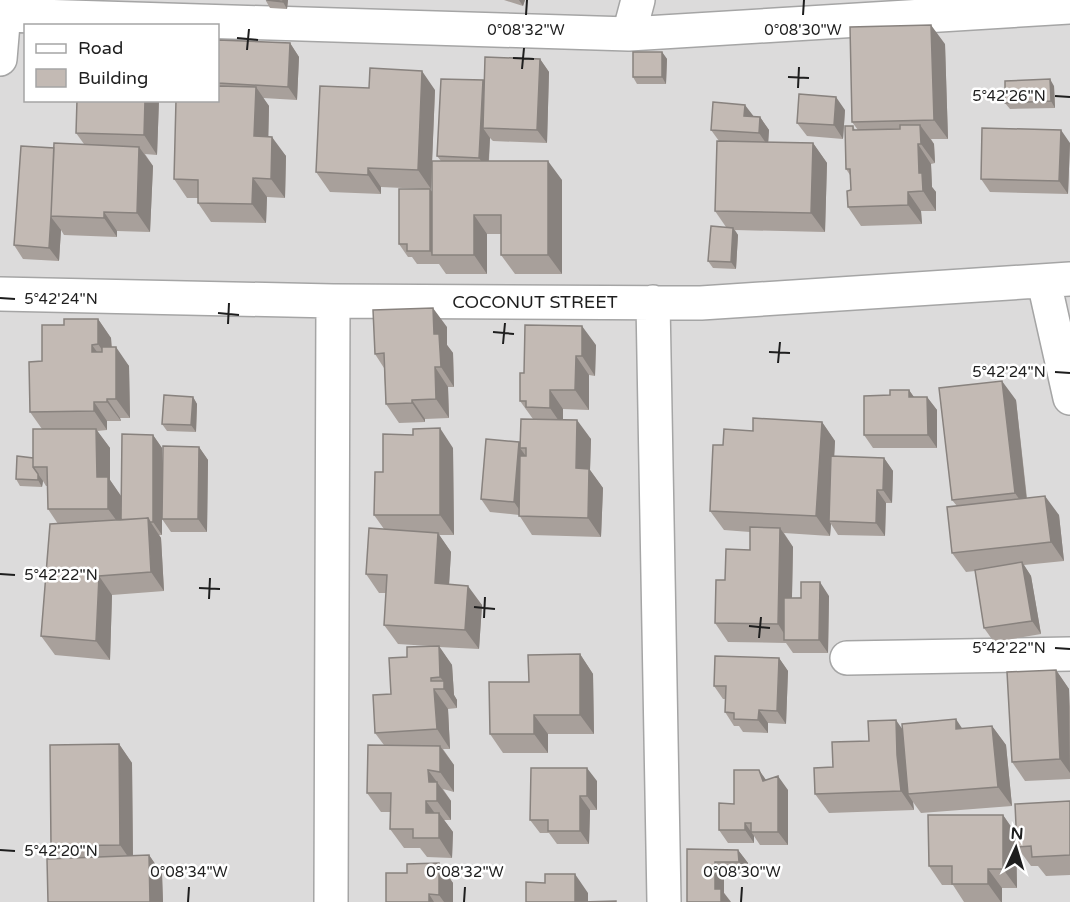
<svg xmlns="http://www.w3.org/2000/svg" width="1070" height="902" viewBox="0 0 1070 902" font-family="'Varela Round',sans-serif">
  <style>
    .residential { fill: #dcdbdb; fill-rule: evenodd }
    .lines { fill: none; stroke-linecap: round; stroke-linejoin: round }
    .street-casing { stroke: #a5a5a5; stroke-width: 36 }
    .street { stroke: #fff; stroke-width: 33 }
    .wall { fill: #a8a09b; fill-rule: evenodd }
    .shaded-wall { fill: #88827e }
    .building { fill: #c3bab4; stroke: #88827e; stroke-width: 1.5 }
    .ticks { fill: none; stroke: #1e1e1e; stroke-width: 2 }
    .labels { text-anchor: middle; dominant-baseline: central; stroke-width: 5; stroke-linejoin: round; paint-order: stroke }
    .street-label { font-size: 18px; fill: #1e1e1e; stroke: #fff }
    .ticks-label { font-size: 15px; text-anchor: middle; fill: #1e1e1e; stroke: #fff; stroke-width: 5; stroke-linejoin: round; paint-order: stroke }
  </style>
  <rect width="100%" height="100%" fill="#efebe4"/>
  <path class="residential" d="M0 0H1070V902H0ZM26 26H218V100H26Z"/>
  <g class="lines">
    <g class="street-casing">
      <path id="street" d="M4 15 629 34 1070 7
        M629 34 638 0
        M0 59 5 0
        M1044 282 1070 398
        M0 294 333 301 701 303 1070 279
        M653 302 664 902
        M847 658 1070 654
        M331 902 333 301"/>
    </g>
    <use href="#street" class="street"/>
  </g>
  <path class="wall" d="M288 0 287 9 270 8 266 1Z
    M504 0H525L523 6Z
    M218 40 290 43 299 57 297 100 263 98 269 106 268 137 286 156 285 198 267 197 266 223 211 222 198 203V198H187L174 179 218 100Z
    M945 44 948 139H931L934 144 935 163 931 164 932 187 936 192V211H921L922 224 861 226 848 207 851 190 850 175 846 169 853 126 855 130H858L852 122Z
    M662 52 667 59 666 84H637L633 77Z
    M540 59 549 72 547 143 493 141 490 138 489 161 562 180V274H515L501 255V234H487V274H446L439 264H417L412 257H408L399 244 424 189 381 187V194L330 192 316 172 369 88 435 90 432 161H441L437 156 484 83ZM432 165V192L430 189H431Z
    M1054 86 1055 108 1010 109 1005 103Z
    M77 100H159L157 155 145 154 153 166 150 232 117 231V237L64 235 61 230 59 261 23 259 14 245 54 148 84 144 76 133Z
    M845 110 843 139 807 136 797 123Z
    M754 117H760L769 130 768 142 813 143 827 163 825 232 735 230 738 235 736 269 713 268 708 261 726 227 715 211 719 141 711 130Z
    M1070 143 1068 194 990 192 981 179Z
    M98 319 111 338 112 347 129 366 130 418H120L121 421H107V430L97 431 110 448V480L121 496 153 435 162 448V500L199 447 208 460 207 532H171L162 519V535H159L161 538 164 591 112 595 110 660 55 655 41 636 58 524 48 509V486H46L43 481 42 487 20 486 16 479 33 458 42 429 30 412 42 361 64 325Z
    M447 327V345L453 353 454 387H448L449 418 425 419V422L399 423 386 404 384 368 375 354Z
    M596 345 595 376 589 375V410L563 409V420L591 439 590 470 603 488 601 537 532 535 519 515 490 512 481 499 520 443 533 419 520 401 524 373Z
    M909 390 914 397H927L937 410V448H873L864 435 890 395Z
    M193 397 197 404 196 432 167 431 162 424Z
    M1016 400 1027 498 1059 515 1064 561 1024 565 1031 576 1041 634 994 642 984 628 975 571 966 572 952 553 957 506 952 500Z
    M822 422 835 441 834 456 884 458 893 471 892 503H886L885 536 838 535 831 524 830 536 784 533 793 547 792 598 829 596 828 653H793L786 643 728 642 715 623 725 580 750 550V532L724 530 710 511 723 445Z
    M453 448 454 535H439L451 552 449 584 482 605 479 649 439 647 452 665 454 695 457 700V708L448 709 450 749H443L454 765V792L443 789 451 801V820H444L453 832 452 858 427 857 420 848H404L390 829 391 812H381L367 793 384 745 375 733 391 694 407 657 429 646 398 644 384 625 386 593H379L366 574 384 529 374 515 383 472Z
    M580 654 593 674 594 734H548V753H503L490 734 529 682Z
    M779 658 788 671 786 724 768 723V733L743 732 739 726H734L725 712 726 699H723L714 686Z
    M1056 670 1069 689 1070 707V779L1025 781 1012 762Z
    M992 726 1006 745 1012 806 921 813 913 802 914 810 829 813 815 794 833 767 869 741 902 729H962Z
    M119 744 132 763 133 855H149L162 874 163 902H48L60 858 51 846Z
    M759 770 766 780 788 790V845H760L754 836V843H728L719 830 734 804Z
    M597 781V810H590L589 844H557L549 833H540L530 820Z
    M1070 801V875L1046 876 1038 866H1031L1017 847Z
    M1003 815 1016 834 1017 888H1002V902H964L953 885H942L929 866Z
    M687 849 738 850 748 863V875H724V893L731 902Z
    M439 863 453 883V902H386L407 873Z"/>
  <path class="shaded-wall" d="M283 0H288L287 9 283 2Z
    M519 0H525L523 6Z
    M931 25 945 44 948 139 934 120Z
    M290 43 299 57 297 100 288 87Z
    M662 52 667 59 666 84 662 77Z
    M540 59 549 72 547 143 537 130Z
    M422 71 435 90 431 189 418 170Z
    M1050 79 1054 86 1055 108 1051 101Z
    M483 80 492 94 483 128 490 138 488 171 479 158Z
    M256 87 269 106 268 155 254 136Z
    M836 97 845 110 843 139 834 125Z
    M145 100H159L157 155 144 135Z
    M745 105 755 118 744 116Z
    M760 117 769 130 768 146 759 133Z
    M920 125 934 144 935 163 921 144Z
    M1061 130 1070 143 1068 194 1059 181Z
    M272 137 286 156 285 198 271 179Z
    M813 143 827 163 825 232 811 213Z
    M918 144 931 164 932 187 936 192V211L923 191 919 173Z
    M139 147 153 166 150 232 137 213Z
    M548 161 562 180V274L548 255Z
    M368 168 381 187V194L368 175Z
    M253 178 267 197 266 223 252 204Z
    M430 189 439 202 433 255 430 251Z
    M908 192 921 211 922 224 908 205Z
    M104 212 117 231V237L104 218Z
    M474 215 487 234V274L474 255Z
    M51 217 61 230 59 261 49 248Z
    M733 228 738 235 736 269 731 262Z
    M433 308 447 327V345L453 353 454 387 441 367 434 334Z
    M98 319 111 338 112 364 98 344Z
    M582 326 596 345 595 376 582 356Z
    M92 345 106 364 92 352Z
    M116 347 129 366 130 418 116 399Z
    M576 356 589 375V410L575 390Z
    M435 367 448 387 449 418 436 399Z
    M1002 381 1016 400 1028 512 1015 493Z
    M550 390 563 409V427L550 408Z
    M909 390 918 403 909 397Z
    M193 397 197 404 196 432 191 425Z
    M927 397 937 410V448L928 435Z
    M107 399 120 418 121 421 107 402Z
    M412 400 425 419V422L412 403Z
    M94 402 107 421V430L94 411Z
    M577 420 591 439 590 470 603 488 601 537 588 518 576 468Z
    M822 422 835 441 831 521H829L831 524 830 536 816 516Z
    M440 428 453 448 454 535 440 515Z
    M96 429 110 448V480L121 496 122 528 108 509 97 477Z
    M153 435 162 448V535L153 522Z
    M519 442 523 448H520L528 459 523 515 514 502Z
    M199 447 208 460 207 532 198 519Z
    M884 458 893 471 892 503 883 490Z
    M38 474 43 481 42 487 38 480Z
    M877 490 886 503 885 536 876 523Z
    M1045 496 1059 515 1064 561 1051 542Z
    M148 518 161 538 164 591 151 572Z
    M780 528 793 547 791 640H788L778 624Z
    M438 533 451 552 448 602 435 583Z
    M1022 562 1031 576 1041 634 1032 621Z
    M99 576 112 595 110 660 96 641Z
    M820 582 829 596 828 653 819 640Z
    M468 586 482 605 479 649 465 630Z
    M439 646 452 665 454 695 457 700V708L444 689V682L440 677Z
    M580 654 593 674 594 734 580 715Z
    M779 658 788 671 786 724 777 711Z
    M1056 670 1069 689 1070 773 1060 759Z
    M434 689 448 709 450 749 437 729Z
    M759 710 768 723V733L758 720Z
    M534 715 548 734V753L534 734Z
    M956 719 969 739 956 729Z
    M896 720 910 740 908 794 913 802 914 810 901 791 897 755Z
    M992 726 1006 745 1012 806 998 787Z
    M119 744 132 763 133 864 120 845Z
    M440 746 454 765V792L440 772Z
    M587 768 597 781V810L587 796Z
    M428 770 451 801V820L437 801 429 782Z
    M759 770 768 783 763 781Z
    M778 776 788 790V845L778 832Z
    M580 796 590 810 589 844 580 831Z
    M426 801 439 819V813L453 832 452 858 439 838 426 813Z
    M1003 815 1016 834 1017 888 1003 869Z
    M745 823 754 836V843L745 830Z
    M738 850 748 863V875L739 862Z
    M149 855 162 874 163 902H150Z
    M715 862 724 875V893L731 902H721L715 889Z
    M439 863 453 883V902H444L439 895Z
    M988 869 1002 888V902H1001L988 884Z
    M575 874 588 893V902H575Z
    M429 894 434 902H429Z"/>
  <path class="building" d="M266 0H283V2Z
    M931 25 934 120 852 122 850 27Z
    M218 40 290 43 288 87 218 83Z
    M633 52H662V77H633Z
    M485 57 540 59 537 130 483 128Z
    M370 68 422 71 418 170 368 168V175L316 172 320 86 369 88Z
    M441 79 483 80 479 158 437 156Z
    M1050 79 1051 101 1005 103V81Z
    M218 86 256 87 254 136 272 137 271 179 253 178 252 204 198 203V180L174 179 176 100H218Z
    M799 94 836 97 834 125 797 123Z
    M77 100H145L144 135 76 133Z
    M713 102 745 105 744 116 760 117 759 133 711 130Z
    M900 125H920L921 144H918L919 173H922L923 191 908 192V205L848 207 847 191 851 190 850 169H846L845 126H853V130L900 129Z
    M982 128 1061 130 1059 181 981 179Z
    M717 141 813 143 811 213 715 211Z
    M54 143 139 147 137 213 104 212V218L51 216Z
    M21 146 54 148 51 216 49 248 14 245Z
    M432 161H548V255H501V215H474V255H432Z
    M399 189H430V251H407V244H399Z
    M711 226 733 228 731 262 708 261Z
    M433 308 434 334H439L441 367H435L436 399 412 400V403L386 404 384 353 375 354 373 310Z
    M64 319H98V344L92 345V352H102V347H116V399H107V402H94V411L30 412 29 362 42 361V325H64Z
    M525 325 582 326V356H576L575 390H550V408L526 407V401H520V373H524Z
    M1002 381 1015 493 952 500 939 388Z
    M890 390H909V397H927L928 435H864V396L890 395Z
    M164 395 193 397 191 425 162 424Z
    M753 418 822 422 816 516 710 511 713 445H723L724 429 753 431Z
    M521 419 577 420 576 468 589 469 588 518 519 516 520 456H526V448H520Z
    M440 428V515H374L375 472H383V434L413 435V429Z
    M33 429H96L97 477H108V509H48L47 467H33Z
    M122 434 153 435V522H150L148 518 121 520Z
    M486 439 519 442 514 502 481 499Z
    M163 446 199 447 198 519H162Z
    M17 456 33 458V467L38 474V480L16 479Z
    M831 456 884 458 883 490H877L876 523 829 521Z
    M1045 496 1051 542 952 553 947 507Z
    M148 518 151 572 99 576 96 641 41 636 50 524Z
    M750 527 780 528 778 624 715 623 716 580H725L726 549 750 550Z
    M369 528 438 533 435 583 468 586 465 630 384 625 387 575 366 574Z
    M1022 562 1032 621 984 628 975 570Z
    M801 582H820L819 640H784V598H801Z
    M439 646 440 677 431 678V681H444V689H434L437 729 375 733 373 695 391 694 389 658 407 657V647Z
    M580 654V715H534V734H490L489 682H529L528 655Z
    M715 656 779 658 777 711 759 710 758 720 734 719V713L725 712 726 686H714Z
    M1056 670 1060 759 1012 762 1007 672Z
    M956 719V729L992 726 998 787 908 794 902 724Z
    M896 720 897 755 901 791 815 794 814 768 833 767 832 742 869 741 868 721Z
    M119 744 120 845 51 846 50 745Z
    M368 745 440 746V772L428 770 429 782H437V801H426V813H439V838H413V829H390L391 793H367Z
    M531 768H587V796H580V831H548V820H530Z
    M734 770H759L763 781 778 776V832H751V823H745V830H719V803L734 804Z
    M1070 801V855L1032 857 1031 846 1017 847 1015 804Z
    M928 815H1003V869H988V884H952V866H929Z
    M687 849 738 850 739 862H715V889H721V902H687Z
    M149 855 150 902H48L47 859Z
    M439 863V895L429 894V902H386V873H407V864Z
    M545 874H575V902H526V882L545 883Z
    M616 901V902H581Z"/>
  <path class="ticks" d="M526 15 527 0M803 15 804 0M237 38 258 40M247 50 249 29M513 58 534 59M522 69 524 48M788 77 809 78M798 88 799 67M1055 96 1070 97M0 298 15 299M218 313 239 315M228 324 229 303M493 332 514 334M503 344 505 323M769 352 790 353M778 363 780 342M1055 372 1070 373M0 574 15 575M199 588 220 589M209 599 210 578M474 607 495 609M484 618 485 597M749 626 770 628M759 638 761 617M1055 648 1070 649M0 850 15 851M188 902 189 887M464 902 465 887M741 902 742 887"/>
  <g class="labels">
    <g class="street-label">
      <text x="535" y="302">COCONUT STREET</text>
    </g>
  </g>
  <g class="ticks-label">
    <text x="526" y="35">0°08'32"W</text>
    <text x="803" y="35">0°08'30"W</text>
    <text x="1009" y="101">5°42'26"N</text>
    <text x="61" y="304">5°42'24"N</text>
    <text x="1009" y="377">5°42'24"N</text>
    <text x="61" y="580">5°42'22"N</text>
    <text x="1009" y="653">5°42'22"N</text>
    <text x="61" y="856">5°42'20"N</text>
    <text x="189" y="877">0°08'34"W</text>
    <text x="465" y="877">0°08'32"W</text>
    <text x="742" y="877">0°08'30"W</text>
  </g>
  <rect x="24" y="24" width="195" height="78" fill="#ffffff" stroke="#a5a5a5" stroke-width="1.5"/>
  <rect x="36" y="44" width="30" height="9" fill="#ffffff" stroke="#a5a5a5" stroke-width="1.5"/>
  <text x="78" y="54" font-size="18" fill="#1e1e1e">Road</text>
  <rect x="36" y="69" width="30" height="18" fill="#c3bab4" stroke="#a5a5a5" stroke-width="1.5"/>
  <text x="78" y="84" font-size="18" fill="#1e1e1e">Building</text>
  <g transform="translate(1016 848) rotate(4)" stroke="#ffffff" stroke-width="4.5" paint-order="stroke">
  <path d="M0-4.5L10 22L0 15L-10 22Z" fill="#1e1e1e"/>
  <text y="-9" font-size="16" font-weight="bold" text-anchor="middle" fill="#1e1e1e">N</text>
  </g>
</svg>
